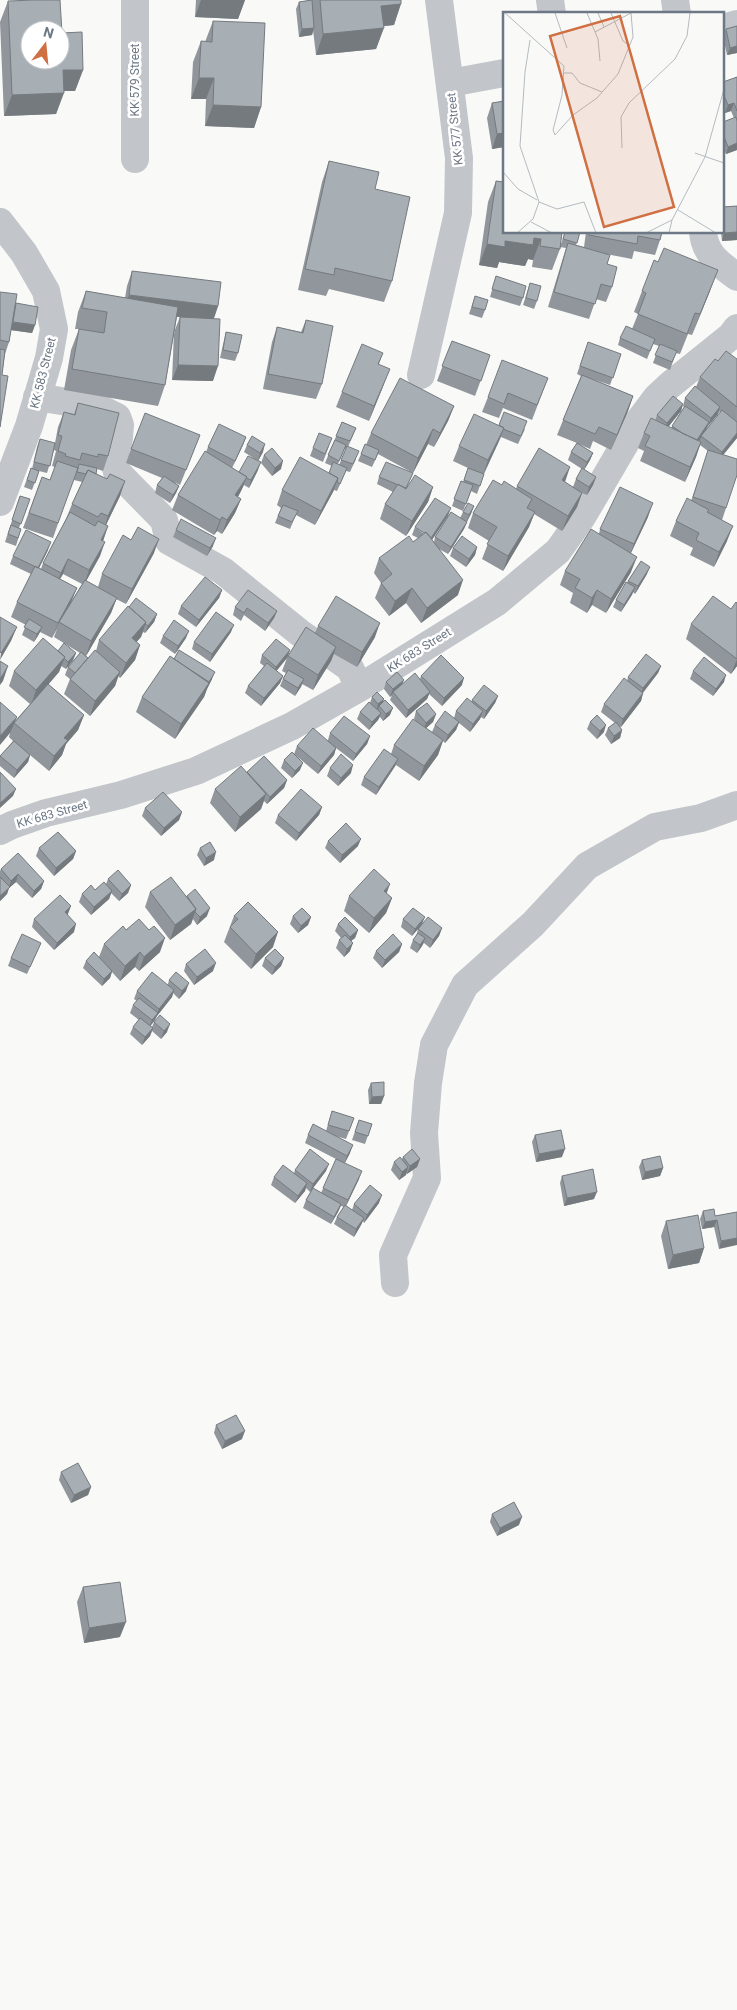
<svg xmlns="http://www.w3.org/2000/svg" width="737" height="2010" viewBox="0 0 737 2010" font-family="Roboto,sans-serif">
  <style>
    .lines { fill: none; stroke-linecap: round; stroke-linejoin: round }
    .minor { stroke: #c2c5c9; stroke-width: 28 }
    .wall { fill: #90969b; fill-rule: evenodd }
    .shaded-wall { fill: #757a7e }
    .building { fill: #a7aeb4; stroke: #757a7e; fill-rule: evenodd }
    .labels { text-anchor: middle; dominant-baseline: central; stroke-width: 5; stroke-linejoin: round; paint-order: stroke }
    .street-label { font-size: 12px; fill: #6c7885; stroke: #fff }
    .inset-road { fill: none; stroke: #b4bac0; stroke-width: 1 }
    .view { fill: #cf6f42; fill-opacity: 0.15; stroke: #cf6f42; stroke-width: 2.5 }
    .inset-edge { fill: none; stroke: #6c7885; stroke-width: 2.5 }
  </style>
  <rect width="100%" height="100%" fill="#f9faf8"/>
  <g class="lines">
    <path class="minor" d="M550 0 552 14
      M675 0 677 14
      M723 28 737 24
      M450 83 504 73
      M135 159V0
      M0 222 24 253 46 291 54 329 49 358 29 426 0 502
      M703 232C705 255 720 264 737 277
      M421 375 458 213 459 158 439 0
      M37 397 97 407 117 417 120 425 119 438 114 460 117 472 164 520 169 541 223 571 300 633 350 668 359 688
      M0 831 12 825 46 813 121 795 196 771 292 726 359 688 497 602 558 551 582 517 636 425 657 397 670 385 731 336 737 328
      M395 1283 393 1255 427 1178 424 1133 428 1083 434 1045 465 985 533 924 587 866 655 827 701 818 737 805"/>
  </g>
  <path class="wall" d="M196 0H245L238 19 195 17Z
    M310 0H401L394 25 384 26 376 49 316 55 313 30 312 35 299 37 296 9 299 2Z
    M8 1 62 33 83 70 75 91H64L56 114 4 116 0 22Z
    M213 21 261 107 254 128 205 126 206 99H191L193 62 201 41 205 42Z
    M737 26V53L727 55 723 36 726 29Z
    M737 77V118H736L737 119V118V150L726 154 723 149V122L734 118 731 111 725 113 723 108V82Z
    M504 101V147L492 149 487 118 492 103Z
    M329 161 375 189 392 281 384 302 329 289 326 296 298 290 322 182Z
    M504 179V232H562L560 249 552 270 532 267 533 260 528 259 525 266 499 262 497 268 479 265 488 202 496 181 503 182Z
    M737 206V240L722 241 721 232H723V207Z
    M565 232H580L576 245 584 247 586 232H662L660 240 655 255 634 251 632 259 606 254 607 264 612 287 606 302 596 299 589 319 548 307 566 248 560 247Z
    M132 271 218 306 214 318 213 381 172 380 174 332 180 317H177L165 385 158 406 64 390 71 350 79 329H75L78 312 86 291 125 298 127 286Z
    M496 276 523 298 520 306 490 297Z
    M530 283 537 301 534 309 523 305Z
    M642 291H710L692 335 688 334 680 354 676 353 670 370 653 363 659 346 653 344 647 359 618 345 620 338 632 329 638 314 634 312Z
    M0 292 15 305 35 325 32 333 11 330 9 342 5 354 2 375 0 427Z
    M475 296 485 310 482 318 469 314Z
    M306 320 322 384 316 399 263 389 272 342 277 327 301 332Z
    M226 332 238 353 235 361 220 358 224 340Z
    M452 341 490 355 475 396 437 381Z
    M585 350 621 354 610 385 592 379 633 396 628 411 611 450 593 441 590 449 579 444 593 453 590 460 584 470 596 477 593 485 587 495 582 493 577 507 562 531 534 514 529 527 503 571 482 559 489 541 468 528 473 513 502 485 516 489 517 486 565 482 573 487 576 479 582 469 568 460 571 452 577 443 557 435 581 376 577 374Z
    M383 353 379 364 384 384 369 421 336 407 342 392Z
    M737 359V438L723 455 726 508 722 520 727 541 714 567 690 555 693 548 670 536 676 521 691 501 708 451 700 445 696 457 685 482 640 461 644 451 638 448 644 433 655 421 657 415 683 404 681 411 668 427 671 428 684 407 683 406 685 398 696 387 700 377 718 361ZM719 411 720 413 706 430 708 426 718 414Z
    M548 378 532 420 503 408 499 418 482 412 488 397Z
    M78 403 108 456 103 471 97 469 96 474 120 496 106 525 108 526 103 541 100 556 86 581 98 587 102 574 154 553 126 604 116 599 111 613 86 656 88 658 96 651 99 640 157 614 154 622 145 633 143 632 141 637 136 642 140 645 135 660 120 678 118 676 115 686 90 716 64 694 70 679 65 675 68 667 80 653 54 637 57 629 52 638 40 632 34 642 22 635 26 625 11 617 17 602 31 574 10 564 13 556 48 550 39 568 41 569 43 563 66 519 72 504 82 482 74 480V478L53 538 23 528 42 477 50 480 55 467 52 466 56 451 54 450 47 473 39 471 32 490 24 487 31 468 32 469 37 447 40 439 55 443 58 427 64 412 74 414ZM63 574 82 584 71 602 77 588 60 579Z
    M454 406 448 421 434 447 428 444 413 473 378 454 372 467 358 461 361 454 366 445 371 433Z
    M342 422 356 428 348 447 356 459 350 472 346 471 337 491 334 490 315 525 296 515 290 529 275 523 281 508 277 505 282 490 329 473 332 466 325 463ZM345 448 346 449 339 465 338 464Z
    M499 425 525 429 518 444 501 437 484 474 477 494 471 491 463 511 452 506 461 481 463 482 468 468 453 461 459 446Z
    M200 435 180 485 174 482 179 486 176 493 170 503 155 493 157 485 162 478 126 463 131 449Z
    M246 437 243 445 232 468 239 472 258 470 249 488 244 485 238 497 241 499 235 513 222 534 217 531 214 535 172 510 178 495 206 452 208 447Z
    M247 445 263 452 258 461 244 452Z
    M329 446 323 462 310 456 313 448Z
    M264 455 281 469 272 476 261 463Z
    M413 473 406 489 433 487 428 502 406 536 380 519 385 504 393 492 377 484 379 477Z
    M20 496 30 499 19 528 21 529 16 546 5 542Z
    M474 506 464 529 448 554 439 549 458 595 421 623 406 603 389 616 375 598 381 583 374 573 379 558 413 542 418 538 412 535 415 527 434 542 435 537 460 518 463 512Z
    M648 517 631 553V572L606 613 592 605 587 613 570 603 573 593 560 585 565 571 599 534 600 529Z
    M176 530 213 546 207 556 173 537Z
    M477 547 475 555 466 567 450 556 453 548Z
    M647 574 635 594 633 592 621 612 613 607 616 600 628 581Z
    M222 590 219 598 196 627 178 614 181 606Z
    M736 602 737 666 731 674 686 639 691 624 731 609Z
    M235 607 277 611 274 618 265 631 244 615 241 621 233 615Z
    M318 626 375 637 357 667 334 654 331 661 313 690 302 684 295 696 280 686 283 679 286 673 282 671 287 658 276 671 283 676 280 683 261 706 245 693 248 686 264 666 260 663 262 655 290 650 288 656 315 633Z
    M231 632 210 662 192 649 194 642Z
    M163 636 186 638 175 654 160 643Z
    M58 651 76 653 73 660 66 669 61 666 59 672 48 684 84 715 78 730 66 744 62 755 49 771 30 755 28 762 14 778 0 766V756L13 741 9 737 10 733 0 702 15 721 30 704 9 686 14 671Z
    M174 659 212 679 207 689 204 697 175 739 136 712 142 697Z
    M661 666 658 673 643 693 641 701 621 727 619 726 622 730 620 738 611 744 605 735 608 728 615 723 601 712 604 704 627 681 628 677Z
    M693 671 724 682 713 696 690 679Z
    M421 676 462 685 442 706 429 694 427 699 406 718 390 700 392 695 390 697 384 689 386 682 403 684 420 679Z
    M498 696 495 703 484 719 481 717 480 719 470 732 459 723 456 730 445 743 443 741 438 755 419 781 396 765 376 795 361 785 364 777 391 754 394 745 415 720 414 719 416 711 436 714 433 722 426 728 432 732 435 725 454 718 456 711 471 702 472 700Z
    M372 697 384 699 382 703 390 715 383 721 380 717 378 720 369 730 357 719 360 712 370 703Z
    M590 722 604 732 597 739 587 729Z
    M330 733 370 736 367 744 353 761 336 748 334 755 318 774 294 754 297 746 328 740Z
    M284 760 300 770 292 778 281 768Z
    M330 768 351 773 338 786 327 776Z
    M246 772 287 780 284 788 267 804 264 801 261 809 235 832 210 803 215 789Z
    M322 807 319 815 296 841 275 823 278 815Z
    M145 808 182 812 179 820 161 836 142 816Z
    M328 841 358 846 340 863 325 848Z
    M39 848 76 851 73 859 54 876 36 856Z
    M200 848 214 860 204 866 197 855Z
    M1 869 44 881 41 889 32 898 16 882 9 888 7 894 0 901V871Z
    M108 879 131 885 128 893 119 901 111 893 109 899 91 915 79 902 82 894 95 890 106 884Z
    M150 892 187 896 207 916 197 925 193 919 191 924 170 940 145 907Z
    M387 894 392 898 386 913 369 933 344 911 349 896Z
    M68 914 67 915 74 932 54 950 32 927 34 919Z
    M234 916 273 947 251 969 224 942Z
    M293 916 311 917 308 925 298 933 290 924Z
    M403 919 422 924 442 928 439 936 430 948 424 943 422 946 417 953 410 948 413 940 416 937 418 929 412 936 401 927Z
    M338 924 358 930 355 938 351 941 350 951 344 957 336 948 339 940 341 938 335 931Z
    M126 930 160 952 139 971 135 967 120 981 112 972 110 978 102 986 83 968 86 961 99 957 104 944Z
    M41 943 38 950 27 974 8 966 11 958Z
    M402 944 399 952 382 968 373 958 376 951Z
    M265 958H284L281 966 272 975 262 966Z
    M186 964 213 971 194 985 184 971Z
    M169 980 186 991 179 999 173 993 172 997 157 1016 150 1026 152 1027 154 1022 167 1032 161 1039 152 1031 150 1036 142 1045 130 1034 133 1027 139 1020 130 1013 133 1005 137 1001 134 999 137 991 168 984Z
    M371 1083 384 1096 381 1104H369L368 1090Z
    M332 1111 354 1118 346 1139 335 1136 350 1153 345 1163 359 1179 346 1206 352 1210 354 1204 379 1203 364 1223 363 1221 361 1225 354 1237 334 1224 337 1217 344 1207 341 1206 338 1212 331 1224 303 1208 306 1200 312 1189 310 1192 306 1188 305 1191 295 1203 271 1185 274 1177 294 1173 295 1170 326 1171 313 1188 321 1193 336 1159 305 1143 308 1135 326 1131Z
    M359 1120 372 1124 365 1144 352 1140Z
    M535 1135 562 1157 536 1162 532 1142Z
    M403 1157 420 1159 417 1167 407 1174 406 1173V1175L399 1180 391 1170 394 1162 402 1159Z
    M642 1160 663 1168 660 1176 642 1180 639 1167Z
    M562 1176 594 1199 564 1206 560 1183Z
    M703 1211 715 1216 737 1212 719 1249 714 1227 702 1229 700 1219Z
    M666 1221 704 1248 699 1263 668 1269 661 1236Z
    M216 1425 242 1439 222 1449 214 1433Z
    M61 1472 91 1487 88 1495 71 1503 59 1480Z
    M492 1514 519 1525 497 1536 490 1522Z
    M83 1587 120 1637 84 1643 77 1602Z"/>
  <path class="shaded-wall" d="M201 0H245L238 19 195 17Z
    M401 4 394 25 374 27 381 6Z
    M314 28 312 35 299 37 302 29Z
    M384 28 376 49 316 55 323 34Z
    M737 46V53L727 55 730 48Z
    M63 70H83L75 91H55Z
    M199 78H214L206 99H191Z
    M64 93 56 114 4 116 12 95Z
    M734 103 731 111 725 113 728 105Z
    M213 105 261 107 254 128 205 126Z
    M504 133V147L492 149 497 134Z
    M737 143V150L726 154 728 147Z
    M737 232V240L722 241 724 233Z
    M534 238 541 239 533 260 528 259 525 266 499 262 497 268 479 265 487 244 505 241Z
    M718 270 710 291 692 335 700 314Z
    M129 295 218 306 213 321 124 310Z
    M13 322 35 325 32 333 10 330Z
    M178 365 218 366 213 381 172 380Z
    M390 369 384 384 369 421 374 406Z
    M633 396 628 411 611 450 617 435Z
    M683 404 681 411 665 431 667 423Z
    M454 406 448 421 434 447 440 433Z
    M720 407 718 414 708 426 711 418Z
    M709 422 706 430 693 450 696 442Z
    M504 428 498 443 483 475 488 460Z
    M433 429 428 444 413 473 418 458Z
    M737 433V438L719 460 722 452Z
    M246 437 243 445 232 468 235 461Z
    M701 442 696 457 685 482 690 467Z
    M265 444 263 452 258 461 260 453Z
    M593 453 590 460 584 470 587 462Z
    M283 461 281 469 272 476 275 468Z
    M261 462 258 470 249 488 251 480Z
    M570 467 565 482 556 495 562 480Z
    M247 477 241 491 230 510 235 495Z
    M596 477 593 485 587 495 589 487Z
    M338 478 333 492 315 525 321 511Z
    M125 481 120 496 103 531 108 516Z
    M179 486 176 493 170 503 173 495Z
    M433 487 428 502 406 536 412 521Z
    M582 493 577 507 562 531 568 516Z
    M241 499 235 513 222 534 227 520Z
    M653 503 648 517 628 559 634 544Z
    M474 506 471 514 466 523 469 515Z
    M451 508 448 516 428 546 431 538Z
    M535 512 529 527 503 571 508 556Z
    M222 517 217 531 214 535 220 520Z
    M467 522 464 529 448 554 451 547Z
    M108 526 103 541 101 540Z
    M733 526 727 541 714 567 719 552Z
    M216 538 213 546 207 556 210 548Z
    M159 539 154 553 126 604 132 589Z
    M51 542 48 550 35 576 38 568Z
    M105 542 100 556 84 585 89 570Z
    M477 547 475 555 466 567 469 559Z
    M637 557 631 572 606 613 611 599Z
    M68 559 63 574 55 587 61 573Z
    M650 567 647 574 635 594 638 586Z
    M463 580 458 595 421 623 427 608Z
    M635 587 632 595 621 612 624 605Z
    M77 588 71 602 59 622 52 638 58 623Z
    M412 588 406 603 389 616 395 601Z
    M222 590 219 598 196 627 199 620Z
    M597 590 592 605 587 613 592 598Z
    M117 598 111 613 86 656 91 641Z
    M277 611 274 618 265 631 268 623Z
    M157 614 154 622 145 633 148 626Z
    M146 622 141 637 127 653 132 638Z
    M380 623 375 637 357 667 362 652Z
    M234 625 231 632 210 662 212 654Z
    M17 627 11 641 0 660 1 653Z
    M42 627 39 634 34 642 37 634Z
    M189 631 186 638 175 654 178 646Z
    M140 645 135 660 120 678 126 663Z
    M336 647 331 661 313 690 318 675Z
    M290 650 287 658 274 674 276 667Z
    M76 653 73 660 66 669 68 662Z
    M65 657 59 672 31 705 36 690Z
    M737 658V666L731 674 737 659Z
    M8 666 3 681 0 685V679Z
    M661 666 658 673 640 696 643 688Z
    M120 672 115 686 90 716 95 701Z
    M215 672 212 679 207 689 204 697 175 739 181 724Z
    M726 675 724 682 713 696 716 689Z
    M283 676 280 683 261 706 264 698Z
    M464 678 462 685 442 706 444 698Z
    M304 679 301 687 295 696 298 688Z
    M404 680 401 688 393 692 392 695 390 697 393 689Z
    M430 692 427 699 406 718 408 710Z
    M643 693 641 701 621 727 623 719Z
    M498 696 495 703 484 719 486 711Z
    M384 699 381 707 379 706 378 710 376 712 378 704Z
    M393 708 390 715 383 721 386 714Z
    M483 711 480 719 470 732 473 724Z
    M381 713 378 720 369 730 372 722Z
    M436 714 433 722 423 731 426 723Z
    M84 715 78 730 66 744 62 755 49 771 54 756 64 738Z
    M17 717 10 733 0 745V736Z
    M459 722 456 730 445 743 448 735Z
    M606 725 604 732 597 739 600 731Z
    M622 730 620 738 611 744 614 736Z
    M370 736 367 744 353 761 356 754Z
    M443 740 438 755 419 781 424 766Z
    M336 748 334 755 318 774 321 766Z
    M30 755 28 762 14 778 17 770Z
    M398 759 395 766 376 795 379 787Z
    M303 763 300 770 292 778 295 771Z
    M353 765 351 773 338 786 341 778Z
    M287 780 284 788 267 804 270 797Z
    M16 789 13 796 0 808V803Z
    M266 794 261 809 235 832 240 817Z
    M322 807 319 815 296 841 299 833Z
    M182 812 179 820 161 836 164 828Z
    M361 839 358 846 340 863 342 855Z
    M76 851 73 859 54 876 56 868Z
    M216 852 214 860 204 866 206 858Z
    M18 874 16 882 9 888 7 894 0 901V896L9 887 11 881Z
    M44 881 41 889 32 898 34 891Z
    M390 884 385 898 384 891Z
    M131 885 128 893 119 901 122 894Z
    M112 891 109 899 91 915 94 907Z
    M392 898 386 913 369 933 374 918Z
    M71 906 68 914 62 920 65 912Z
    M210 908 207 916 197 925 200 917Z
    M196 909 191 924 170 940 175 925Z
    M311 917 308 925 298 933 301 926Z
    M425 917 422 924 412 936 415 929Z
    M76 924 74 932 54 950 57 943Z
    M442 928 439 936 430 948 433 940Z
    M358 930 355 938 347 944 350 937Z
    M278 932 273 947 251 969 256 954Z
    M165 938 160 952 139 971 144 957Z
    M425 938 422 946 417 953 420 945Z
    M353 943 350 951 344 957 347 949Z
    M402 944 399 952 382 968 385 960Z
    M140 952 135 967 120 981 125 966Z
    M284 958 281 966 272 975 275 967Z
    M216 963 213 971 194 985 197 977Z
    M112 971 110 978 102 986 104 979Z
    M189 983 186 991 179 999 182 991Z
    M174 990 172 997 157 1016 155 1020 149 1028 152 1020 157 1013 159 1009Z
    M170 1024 167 1032 161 1039 164 1031Z
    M153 1028 150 1036 142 1045 145 1037Z
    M384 1096 381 1104H369L372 1097Z
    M353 1145 350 1153 344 1164 347 1156Z
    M565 1149 562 1157 536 1162 539 1154Z
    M420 1159 417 1167 407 1174 410 1166Z
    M329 1164 326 1171 310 1192 313 1184Z
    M408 1167 406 1175 399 1180 402 1172Z
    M663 1168 660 1176 642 1180 645 1172Z
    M362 1171 359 1179 345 1208 348 1200Z
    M307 1183 305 1191 295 1203 298 1196Z
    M597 1192 594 1199 564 1206 567 1198Z
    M382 1195 379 1203 364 1223 367 1215Z
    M341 1204 338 1212 331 1224 334 1217Z
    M364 1218 361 1225 354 1237 356 1229Z
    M717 1220 714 1227 702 1229 705 1222Z
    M737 1238V1245L719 1249 721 1241Z
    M704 1248 699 1263 668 1269 673 1255Z
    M245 1431 242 1439 222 1449 225 1441Z
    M91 1487 88 1495 71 1503 74 1495Z
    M522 1517 519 1525 497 1536 500 1528Z
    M126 1622 120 1637 84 1643 89 1628Z"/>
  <path class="building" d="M35 0H60L62 33 82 32 83 70H63L64 93 12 95 8 1ZM30 30H60V60H30Z
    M312 0 314 28 302 29 299 2Z
    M320 0H401V4L381 6 384 28 323 34Z
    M213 21 265 23 261 107 213 105 214 78H199L201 41 212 42Z
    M737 26V46L730 48 726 29Z
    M737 77V111L734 103 728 105 723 93V82Z
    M504 101V133L497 134 492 103Z
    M736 117 737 121V143L728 147 723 134V122Z
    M329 161 379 172 375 189 410 197 392 281 335 268 334 275 305 269Z
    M496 181 504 182V232H562L560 249 540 246 541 239 534 238 533 245 505 241V247L487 244Z
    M737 206V232L724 233 723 207Z
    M565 232H580L577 243 563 239Z
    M589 232H662L660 240 638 236 637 244 589 235Z
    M568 243 610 255 607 264 617 267 612 287 601 284 595 304 554 292Z
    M664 248 718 270 700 314 695 313 687 334 638 314 646 293 642 291 654 260 658 262Z
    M132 271 221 282 218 306 129 295Z
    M496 276 526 286 523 298 492 289Z
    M530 283 541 286 537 301 526 298Z
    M86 291 178 307 165 385 72 369 79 329 104 333 107 312 82 308Z
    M0 292 17 294 9 342 0 340Z
    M475 296 488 300 485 310 472 307Z
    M16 303 38 307 35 325 13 322Z
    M180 317 220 319 218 366 178 365Z
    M306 320 333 326 322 384 268 374 277 327 303 333Z
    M626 326 655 339 650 351 620 338Z
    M226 332 242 335 238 353 223 350Z
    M452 341 490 355 481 381 442 366Z
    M588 342 621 354 613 378 580 366Z
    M362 344 383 353 378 364 390 369 374 406 342 392Z
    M660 344 677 351 672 362 655 355Z
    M0 349 5 350 2 375 8 376 0 427Z
    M726 351 737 359V407L700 377 715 359 718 361Z
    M502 360 548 378 537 405 508 393 504 404 488 397Z
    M582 375 633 396 617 435 599 427 595 434 563 420Z
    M400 378 454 406 440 433 433 429 418 458 371 433Z
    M695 386 720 407 711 418 685 398Z
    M673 396 683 404 667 423 657 415Z
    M78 403 119 413 108 456 98 454V457L82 453 80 460 65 456 66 454 58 451 62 436 58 435 64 412 75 415Z
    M685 406 709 422 697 440 682 433 672 426Z
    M722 410 737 422V433L722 452 701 436Z
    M504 412 527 421 521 436 503 429 504 428 499 425Z
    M145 413 200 435 186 470 131 449Z
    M474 414 504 428 488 460 459 446Z
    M651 418 701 442 690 467 645 446 650 436 644 433Z
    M342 422 356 428 350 441 336 436Z
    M219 424 246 437 235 461 208 447Z
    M319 433 332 438 325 454 313 448Z
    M252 436 265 444 260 453 247 445Z
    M40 439 55 443 50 466 34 462Z
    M335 440 346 445 339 461 328 455Z
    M577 443 593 453 587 462 571 452Z
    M365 444 379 450 375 460 361 454Z
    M347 446 359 451 353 464 341 460Z
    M272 448 283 461 275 468 264 455Z
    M539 448 570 467 562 480 582 493 568 516 517 486Z
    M708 450 737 459V475L726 508 693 497Z
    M205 451 247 477 235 495 241 499 227 520 222 517 220 520 178 495Z
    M248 456 261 462 251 480 246 478 247 477 239 472Z
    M300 457 338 478 321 511 282 490Z
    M57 461 78 468 58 523 29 513 42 477 50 480Z
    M333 462 347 468 340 484 337 482 338 478 329 473Z
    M386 462 413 473 406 488 379 477Z
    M79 464 97 468 96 474 88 470 86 474 77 472Z
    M31 468 39 471 35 483 27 480Z
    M468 468 484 474 480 486 464 480Z
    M582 468 596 477 589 487 576 479Z
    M88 470 107 479 110 474 125 481 108 516 101 513 98 517 72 504Z
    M415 475 433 487 412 521 385 504 398 484 406 489Z
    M164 476 179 486 173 495 157 485Z
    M493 480 502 485 504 481 532 499 527 508 535 512 508 556 487 544 497 527 473 513Z
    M461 481 473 485 466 504 454 499Z
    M620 487 653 503 634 544 600 529Z
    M20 496 30 499 21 524 12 520Z
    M435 498 451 508 431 538 426 532 424 533 415 527Z
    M687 498 709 510 707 512 733 526 719 552 696 540 699 533 676 521Z
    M468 503 474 506 469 515 463 512Z
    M283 505 298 511 292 522 278 516Z
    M70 512 95 526 98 521 108 526 101 540 105 542 89 570 68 559 61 573 43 563Z
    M451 512 467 522 451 547 435 537Z
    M181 519 216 538 210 548 176 530Z
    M11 525 21 529 18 538 8 534Z
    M138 527 159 539 132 589 102 574 123 535 131 540Z
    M591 529 637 557 611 599 597 590 592 598 575 588 580 579 565 571Z
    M26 530 51 542 38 568 13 556Z
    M426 532 463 580 427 608 412 588 395 601 381 583 392 574 379 558 409 536 413 542Z
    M462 536 477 547 469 559 453 548Z
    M641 561 650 567 638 586 628 581Z
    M35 566 77 588 58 623 17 602Z
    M205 577 222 590 199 620 181 606Z
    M85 580 117 598 91 641 59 622Z
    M626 582 635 587 624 605 616 600Z
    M248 590 277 611 268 623 247 608 244 613 235 607Z
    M336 596 380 623 362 652 318 626Z
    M713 596 731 609 736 602 737 603V659L691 624Z
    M136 598 157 614 148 626 145 624 146 622 129 607Z
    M128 606 146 622 132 638 140 645 126 663 99 640Z
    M216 612 234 625 212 654 194 642Z
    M0 617 17 627 1 653 0 652Z
    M29 619 42 627 37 634 24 627Z
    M174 620 189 631 178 646 163 636Z
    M306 627 336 647 318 675 288 656Z
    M43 638 65 657 36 690 14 671Z
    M276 639 290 650 276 667 262 655Z
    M64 643 76 653 68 662 64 658 65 657 58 651Z
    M95 650 120 672 95 701 70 679Z
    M179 650 215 672 209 682 174 659Z
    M81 652 88 658 75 673 68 667Z
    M646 654 661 666 643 688 628 677Z
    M441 655 464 678 444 698 421 676Z
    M170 656 209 683 181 724 142 697Z
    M704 657 726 675 716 689 693 671Z
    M0 661 8 666 0 679Z
    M267 663 283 676 264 698 248 686Z
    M288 670 304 679 298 688 283 679Z
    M397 672 404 680 393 689 386 682Z
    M415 673 430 692 408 710 393 692Z
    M624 678 643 693 623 719 604 704Z
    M48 684 84 715 64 738 68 740 54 756 14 723Z
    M484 685 498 696 486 711 472 700Z
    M377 692 384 699 378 704 372 697Z
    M467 698 483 711 473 724 456 711Z
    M385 700 393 708 386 714 379 706Z
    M0 702 17 717 0 736Z
    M369 702 381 713 372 722 360 712Z
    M427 703 436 714 426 723 416 711Z
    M445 711 459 722 448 735 435 725Z
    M597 715 606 725 600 731 590 722Z
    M344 716 370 736 356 754 330 733Z
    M413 719 443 740 424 766 394 745Z
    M616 722 622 730 614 736 608 728Z
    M313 728 336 748 321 766 297 746Z
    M14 741 30 755 17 770 0 756Z
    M384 749 398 759 379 787 364 777Z
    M292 752 303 763 295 771 284 760Z
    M341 754 353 765 341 778 330 768Z
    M264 756 287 780 270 797 247 772Z
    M241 766 266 794 240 817 215 789Z
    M0 772 16 789 0 803Z
    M301 789 322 807 299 833 278 815Z
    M163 792 182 812 164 828 145 808Z
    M346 823 361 839 342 855 328 841Z
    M58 832 76 851 56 868 39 848Z
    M210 842 216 852 206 858 200 848Z
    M18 853 44 881 34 891 18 874 11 881 1 869Z
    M374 869 390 884 384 891 392 898 374 918 349 896Z
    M118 870 131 885 122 894 108 879Z
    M0 877 10 887 0 896Z
    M171 877 196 909 175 925 150 892Z
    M104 882 112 891 94 907 82 894 91 885 95 890Z
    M195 889 210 908 200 917 195 912 196 909 187 896Z
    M60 895 71 906 65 912 76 924 57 943 34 919Z
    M248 902 278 932 256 954 230 927 238 919 234 916Z
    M302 908 311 917 301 926 293 916Z
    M413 908 425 917 415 929 403 919Z
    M345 917 358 930 350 937 338 924Z
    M428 917 442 928 433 940 418 929Z
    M139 919 149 930 154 926 165 938 144 957 140 952 125 966 104 944 123 926 126 930Z
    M418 933 425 938 420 945 413 940Z
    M22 934 41 943 30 967 11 958Z
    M393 934 402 944 385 960 376 951Z
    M345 935 353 943 347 949 339 940Z
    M205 949 216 963 197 977 186 964Z
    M275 949 284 958 275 967 265 958Z
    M94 952 112 971 104 979 86 961Z
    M152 972 174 990 159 1009 137 991Z
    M176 972 189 983 182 991 169 980Z
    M139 998 158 1013 152 1020 133 1005Z
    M160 1015 170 1024 164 1031 154 1022Z
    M140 1018 153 1028 145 1037 133 1027Z
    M384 1082V1096L372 1097 371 1083Z
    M332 1111 354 1118 349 1131 328 1125Z
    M359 1120 372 1124 368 1136 355 1132Z
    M313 1124 353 1145 347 1156 308 1135Z
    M561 1130 565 1149 539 1154 535 1135Z
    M310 1149 329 1164 313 1184 295 1170Z
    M412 1149 420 1159 410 1166 403 1157Z
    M660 1156 663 1168 645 1172 642 1160Z
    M400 1157 408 1167 402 1172 394 1162Z
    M336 1159 362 1171 348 1200 323 1188Z
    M283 1165 307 1183 298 1196 274 1177Z
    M593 1169 597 1192 567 1198 562 1176Z
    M370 1185 382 1195 367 1215 354 1204Z
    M313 1188 341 1204 334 1217 306 1200Z
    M345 1205 364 1218 356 1229 337 1217Z
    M714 1209 715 1216 737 1212V1238L721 1241 717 1220 705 1222 703 1211Z
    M698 1215 704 1248 673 1255 666 1221Z
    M236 1415 245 1431 225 1441 216 1425Z
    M78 1463 91 1487 74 1495 61 1472Z
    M514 1502 522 1517 500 1528 492 1514Z
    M120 1582 126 1622 89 1628 83 1587Z"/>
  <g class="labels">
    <g class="street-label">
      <text transform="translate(135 80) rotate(-90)">KK 579 Street</text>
      <text transform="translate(455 129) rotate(-96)">KK 577 Street</text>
      <text transform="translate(43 373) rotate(-76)">KK 583 Street</text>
      <text transform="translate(419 650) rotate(-32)">KK 683 Street</text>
      <text transform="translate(52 814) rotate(-16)">KK 683 Street</text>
    </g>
  </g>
  <g transform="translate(503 12)">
    <rect width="221" height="221" fill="#f9faf8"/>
    <path class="inset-road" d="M2 1 61 54 59 83 50 118 52 123 70 103 94 86 115 62 130 25 128 1M52 1 64 36M84 1 95 27 97 49M95 1 101 15M108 1 120 29 126 33M92 20 128 1M27 28 22 60 17 134 36 190M61 61H69L77 71 99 80M119 136 118 105 126 91 172 47 184 24 187 1M192 141 221 151M0 160 15 177 34 188M36 190 54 197 81 190 93 221M175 198 213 221M28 210 49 221M14 221 30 207 36 190M143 221 169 208M166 221 169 208 202 145 221 77"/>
    <path class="view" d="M117 4 171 195 101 215 47 24Z"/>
    <rect width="221" height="221" class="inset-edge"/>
  </g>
  <g transform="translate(45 45) rotate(16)"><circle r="24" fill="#ffffff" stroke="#c4c9ce"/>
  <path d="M0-4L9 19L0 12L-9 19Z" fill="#cf6f42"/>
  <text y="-8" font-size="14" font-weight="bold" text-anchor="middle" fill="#6c7885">N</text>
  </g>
</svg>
